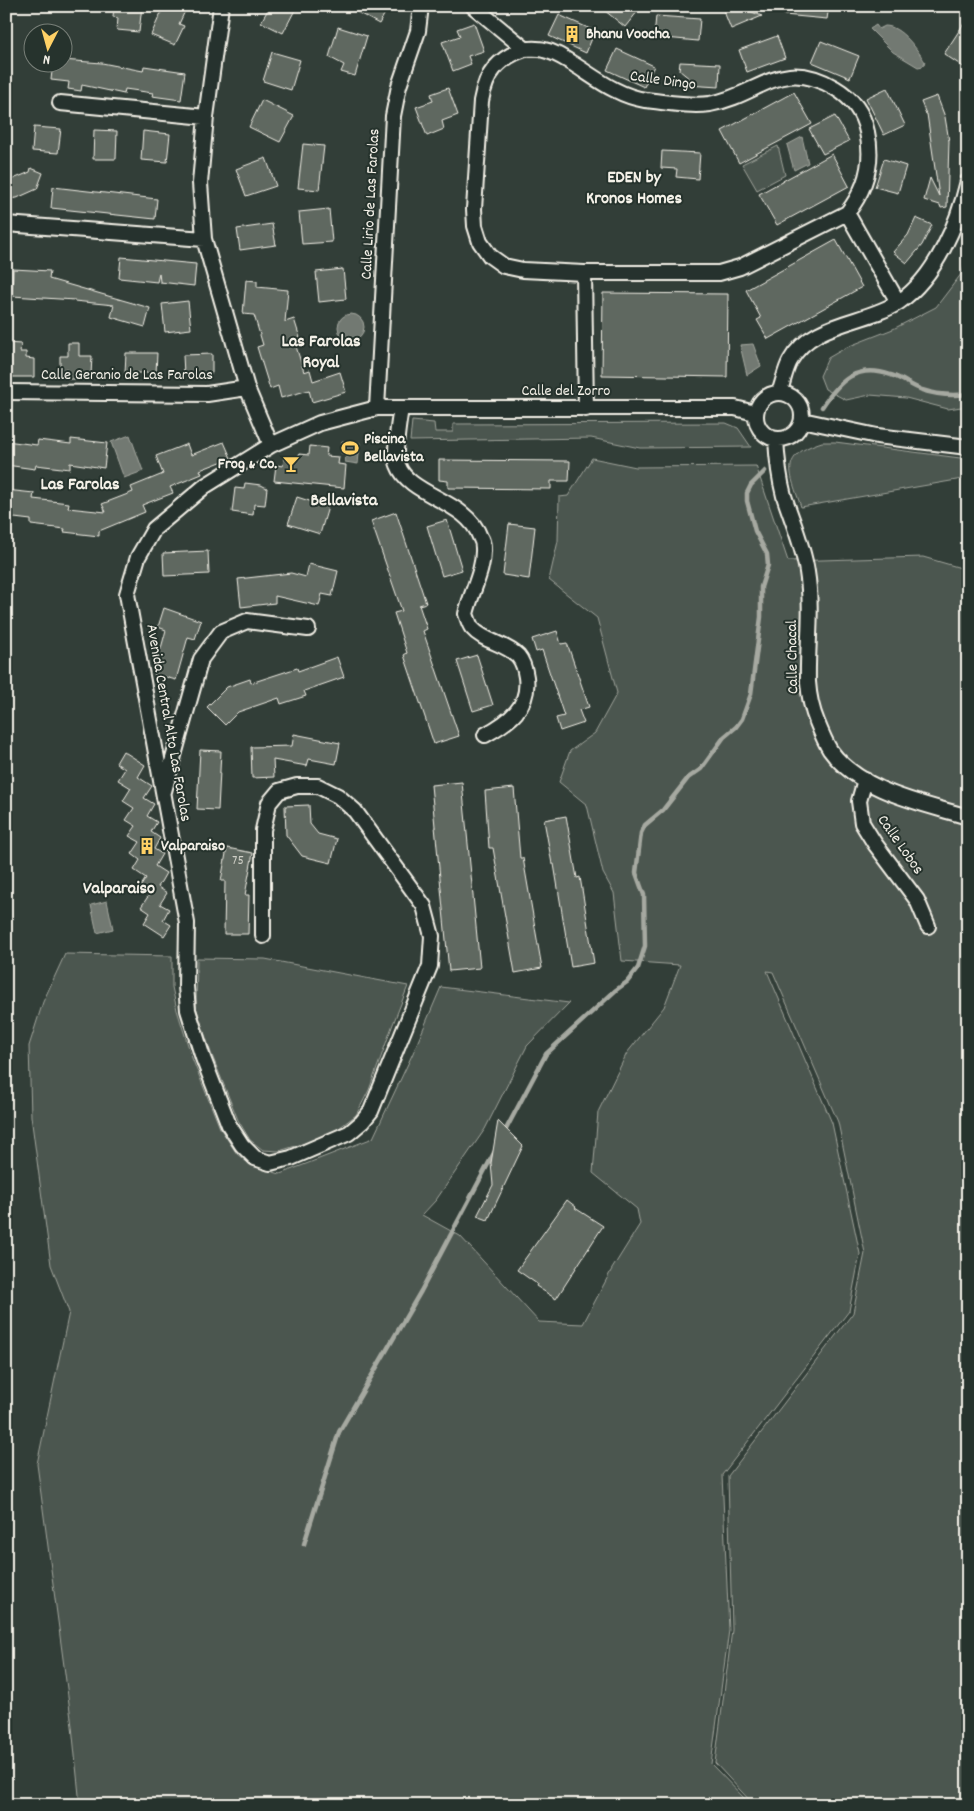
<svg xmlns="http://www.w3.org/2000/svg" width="974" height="1811" viewBox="0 0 974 1811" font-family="Dekko,sans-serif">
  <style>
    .green { fill: #4c564f; stroke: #a0a49c }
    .water { fill: #727972; stroke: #a6a9a1 }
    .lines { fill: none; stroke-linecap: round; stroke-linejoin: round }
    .stream { stroke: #a6a9a1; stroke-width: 4.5 }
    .building { fill: #5f6861; stroke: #f4f1e8 }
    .street-casing { stroke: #f4f1e8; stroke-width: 18 }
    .street { stroke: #26332d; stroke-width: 14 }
    .labels { text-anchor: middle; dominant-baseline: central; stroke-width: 4; stroke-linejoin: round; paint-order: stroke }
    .number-label { font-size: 14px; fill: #cfcfc6 }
    .poi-label { font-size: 16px; font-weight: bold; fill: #f4f1e8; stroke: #26332d; text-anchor: start }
    .street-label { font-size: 16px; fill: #f4f1e8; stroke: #26332d }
    .neighbourhood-label { font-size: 18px; font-weight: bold; fill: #f4f1e8; stroke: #26332d }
  </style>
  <rect width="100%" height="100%" fill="#323e38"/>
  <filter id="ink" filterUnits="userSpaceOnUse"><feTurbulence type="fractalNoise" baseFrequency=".02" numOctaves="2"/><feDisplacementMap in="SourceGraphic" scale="10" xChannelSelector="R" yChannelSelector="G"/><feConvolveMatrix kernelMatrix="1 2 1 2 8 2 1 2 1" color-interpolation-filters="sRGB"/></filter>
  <g filter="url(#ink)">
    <path class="green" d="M778 146 785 175 757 190 742 164Z
      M968 252V406L948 409 906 398 870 395 846 400 825 389 820 376 828 358 847 347 893 329 936 307 962 273Z
      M412 421 434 423 435 432H453V424L726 423 738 428 751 447 640 448 591 438 410 441Z
      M822 442H835L968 459V478L801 507C790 473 778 456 822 442Z
      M592 458 636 467 756 466 788 561 923 557 968 570V1805H754L715 1763 732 1630 728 1476 853 1313 865 1253 838 1122 773 972 767 971 832 1123 860 1254 849 1311 722 1475 729 1630 711 1764 751 1805H80L72 1726 37 1464 69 1312 51 1265 31 1116 29 1046 43 1002 65 954 172 956V987L177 1010 192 1058 220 1128 237 1154 251 1165 280 1174 373 1138 413 1053 441 987 569 1003 527 1046 485 1129 436 1200 422 1215 460 1236 539 1322 583 1324 612 1269 640 1224 637 1209 593 1173 598 1112 627 1053 664 1007 680 965 622 961 614 893 603 873 587 805 559 782 570 751 595 733 617 693 597 618 549 580 558 541 559 497 568 496Z
      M197 958 265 959 408 986 393 1024 369 1090 356 1115 335 1131 309 1142 279 1151 263 1150 250 1140 238 1120 211 1053 196 1007Z"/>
    <path class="water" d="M876 25 879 29 885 26C901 26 917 49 925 62L923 66 918 67 893 52 870 29Z
      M802 137 808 163 794 170 787 145Z
      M338 327a13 13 0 1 1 26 0a13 13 0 1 1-26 0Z
      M753 344 761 366 747 375 740 345Z
      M130 435 143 471 124 478 111 442Z
      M342 441 360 443 358 464 345 462 346 454 341 453Z
      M107 901 113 929 97 933 91 905Z"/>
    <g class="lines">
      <path class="stream" d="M822 407C840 380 857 363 891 375 902 378 911 386 922 390 937 395 953 396 968 394
        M504 1133 546 1054 616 990 627 982 638 968 645 946 644 895 636 873 641 833 645 825 663 810 688 778 701 769 724 737 736 727 742 719 751 694 761 617V587L768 565 767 554 755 531 747 501V493L751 485 765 471
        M304 1544 339 1432 421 1291 495 1151"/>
    </g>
    <path class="building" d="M114 6H142L139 32 117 30 118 18 113 17Z
      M164 6H173L185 11 179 24 184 26 175 45 151 35Z
      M270 6H297L283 33 261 22Z
      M346 6H389L379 24Z
      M599 6H642L625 27Z
      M730 6H748L747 10 762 16 731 29 723 9Z
      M785 6H829L827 19 784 15Z
      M559 15 595 31 586 53 549 36Z
      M656 16 700 19 698 41 654 37Z
      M968 17V70L944 54Z
      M474 23 484 51 468 56 471 64 453 71 442 42 460 36 457 29Z
      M338 27 367 36 355 76 341 72 344 65 329 57Z
      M777 36 785 58 747 72 739 50Z
      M821 41 859 56 850 78 812 62Z
      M617 49 654 66 644 87 607 70Z
      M272 52 300 60 291 90 263 81Z
      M62 60 102 63 143 71 144 66 185 72 181 100 152 96 153 93 125 89 124 94 82 85 81 91 68 89 69 82 51 80 53 62H62Z
      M680 62 720 64 719 87 687 85 690 79 679 70Z
      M448 88 458 115 442 121 444 129 427 136 416 107 433 101 431 94Z
      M887 88 905 125 884 135 866 98Z
      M794 92 812 124 739 163 722 131Z
      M937 96 945 117 949 141 947 207 941 208 940 205 924 200 930 178 939 196 927 114H926L921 102Z
      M262 100 294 116 280 142 249 127Z
      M835 116 849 141 823 154 809 129Z
      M34 127 61 129 58 153 32 151Z
      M94 130 117 131 116 159H93Z
      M143 131 170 134 167 162 141 160Z
      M303 144 324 146 319 190 298 188Z
      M662 151 700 153 698 179 676 177 677 169 661 168Z
      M832 154 849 186 777 225 759 194Z
      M266 158 276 186 246 196 236 169Z
      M884 159 906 166 898 193 875 187Z
      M31 168 43 173 37 189 17 198 6 199V182L30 172Z
      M53 187 157 199 155 219 51 208Z
      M329 209 332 242 302 244 299 212Z
      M916 218 932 225 922 245 907 263 893 252 908 235Z
      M272 224 276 245 240 250 237 229Z
      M836 240 862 287 768 339 757 320 761 318 746 290Z
      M121 257 196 264 194 286 160 282 159 273 157 282 119 278Z
      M13 269 50 271 49 279 150 308 145 327 111 317 114 305 74 301 75 300 12 296Z
      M343 269 346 299 319 302 316 272Z
      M246 280 257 281V287L288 290 285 322 294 319 300 338 294 340 304 372 310 370 313 381 340 372 346 392 312 402 309 390 281 398 278 386 270 389 257 347 263 345 254 315 243 314Z
      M603 293 728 294 727 377 602 375Z
      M188 301 191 329 165 332 162 304Z
      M6 343 21 344 20 352H26V358L34 359V377H6Z
      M68 343H79V356H92L91 375H80V379H67V370H60V356H68Z
      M126 353H157L156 373H125Z
      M212 354V373L184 374 183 355Z
      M71 439 107 443 104 468 70 463V469L36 465 35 469 6 465V441L37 445 38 440 71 444Z
      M224 442 231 458 200 470 202 474 170 487 173 493 142 505 145 512 99 531V536L64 532 65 529 31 525V520L6 517V490L34 493 33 499 69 503 68 508 106 512 102 504 133 492 131 487 163 474 156 456 187 444 191 455Z
      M310 446 327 448 326 456 339 457 338 464 346 465 344 488 274 481 276 465 283 466 284 458 299 459V454L309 455Z
      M439 460 570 461 569 481H551V489L448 488V481L439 480Z
      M245 483 261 485 267 488 265 505 254 504 253 515 232 512 235 488 244 489Z
      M297 497 328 507 320 534 288 524Z
      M396 512 426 603 419 605 427 629 423 631 459 736 434 744 404 655 407 653 394 613 402 611 371 521Z
      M447 520 462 570 442 576 427 526Z
      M509 524 535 527 529 579 503 575Z
      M208 551 209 574 164 576 163 553Z
      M309 564 338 571 332 596 322 594 319 606 275 596V603L241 607 238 579 291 573 306 577Z
      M164 608 201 621 195 639 188 637 176 680 154 674 166 630 158 627Z
      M557 631 561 644 567 643 589 707 579 710 584 723 560 731 556 718 564 716 542 650 536 652 532 639Z
      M477 655 493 705 473 711 457 661Z
      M337 657 344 677 304 691 306 696 281 704 279 698 238 712 225 725 207 707 227 687 250 679 251 683 297 668 298 671Z
      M294 734 340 743 336 764 309 759 307 766 273 760 274 777 252 778 251 747 292 746Z
      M200 750 221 751 218 810 197 809Z
      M123 751 145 765 138 777 152 786 144 798 154 804 147 816 157 822 151 832 160 838 154 849 162 854 155 866 166 873 158 887 167 893 160 904 169 909 163 920 171 925 164 936 144 923 150 913 141 907 149 895 139 889 146 878 134 870 140 860 132 854 140 842 129 836 136 826 126 820 134 808 123 801 131 788 118 780 125 769 116 763Z
      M462 782 480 968 449 971 431 785Z
      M514 788 520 858H523L542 968 515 973 493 848H489L485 791Z
      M309 805 310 824 318 834 337 839 331 863 302 856 286 835 285 806Z
      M566 816 577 878 580 877 594 963 571 967 554 864H552L544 820Z
      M227 848 253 853 245 895H249L248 934H224L225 881H221Z
      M498 1121 523 1146 488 1220 477 1216 493 1185 491 1163Z
      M567 1200 576 1207 575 1208 603 1226 556 1299 536 1286 537 1284 517 1270Z"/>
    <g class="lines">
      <g class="street-casing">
        <path id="street" d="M221 6 206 117 200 183 204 239 247 388 271 445
          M473 6 525 49
          M525 49C531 49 538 48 544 50 556 52 565 59 575 65 597 79 618 96 645 100 666 102 690 107 710 104 761 95 780 56 835 88 852 98 863 112 867 132 874 163 866 189 847 213L740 267 719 273H584L523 270 504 266 490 256 480 242 475 226 474 209 481 101C486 73 498 58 525 49Z
          M60 103 206 117
          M847 213 898 302
          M6 224 204 239
          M584 273 586 409
          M6 392 207 394 247 388
          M756 416a23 23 0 1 1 46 0a23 23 0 1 1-46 0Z
          M779 393C783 383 785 370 790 361 812 321 865 324 899 302 936 277 958 223 968 181
          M377 408 393 116 399 86 418 31 421 6
          M401 408C399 421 393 454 398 465 409 496 467 500 480 537 482 540 483 544 483 548 484 571 471 592 466 614 468 619 469 624 472 628 484 642 505 643 518 656 523 662 525 670 526 677 530 707 509 722 485 735
          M802 420 877 436 968 447
          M776 439C777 458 779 477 784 496 792 521 803 545 807 572 813 609 807 645 808 682 809 696 812 710 817 722 821 732 825 742 830 750 860 792 922 803 968 817
          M865 780 859 801 862 823 875 844 917 900 928 926
          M164 791 201 659 221 632 247 621 308 629
          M263 936V830L269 803 279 791 297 786H318L338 796 355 811 424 906 432 936 430 966 371 1111 362 1122 349 1133 291 1158 270 1163 255 1158 242 1145 229 1125 203 1058 188 1010 186 986 187 923 127 594 138 557 154 529 205 486 271 445 320 423 377 408H735L755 413"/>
      </g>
      <use href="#street" class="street"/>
    </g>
  </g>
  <defs>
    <g id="building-bare" transform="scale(1.35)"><path d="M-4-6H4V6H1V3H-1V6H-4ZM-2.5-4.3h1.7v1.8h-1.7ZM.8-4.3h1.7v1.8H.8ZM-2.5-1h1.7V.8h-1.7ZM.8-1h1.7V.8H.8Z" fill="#ffd166" stroke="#26332d" stroke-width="2.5" paint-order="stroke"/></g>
    <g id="stadium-bare" transform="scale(1.35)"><path d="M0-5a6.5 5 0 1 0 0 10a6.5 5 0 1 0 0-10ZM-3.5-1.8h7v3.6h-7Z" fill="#ffd166" stroke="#26332d" stroke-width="2.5" paint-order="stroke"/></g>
    <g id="bar-bare" transform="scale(1.35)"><path d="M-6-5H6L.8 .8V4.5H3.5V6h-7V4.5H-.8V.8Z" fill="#ffd166" stroke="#26332d" stroke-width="2.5" paint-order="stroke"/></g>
  </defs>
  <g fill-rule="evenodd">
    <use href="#building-bare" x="572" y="34"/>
    <use href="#stadium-bare" x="350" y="448"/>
    <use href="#bar-bare" x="291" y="464"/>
    <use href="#building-bare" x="147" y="846"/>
  </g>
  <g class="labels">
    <g class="number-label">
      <text x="238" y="861">75</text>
    </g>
    <g class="poi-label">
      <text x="586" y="34">Bhanu Voocha</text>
      <text x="364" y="439">Piscina<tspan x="364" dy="18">Bellavista</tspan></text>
      <text x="277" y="464" text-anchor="end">Frog &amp; Co.</text>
      <text x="161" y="846">Valparaiso</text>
    </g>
    <g class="street-label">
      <text transform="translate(663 81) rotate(8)">Calle Dingo</text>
      <text transform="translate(371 204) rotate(-87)">Calle Lirio de Las Farolas</text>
      <text x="127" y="375">Calle Geranio de Las Farolas</text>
      <text x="566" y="391">Calle del Zorro</text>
      <text transform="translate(793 657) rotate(-91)">Calle Chacal</text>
      <text transform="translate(168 723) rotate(80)">Avenida Central Alto Las Farolas</text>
      <text transform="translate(900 845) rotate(55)">Calle Lobos</text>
    </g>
    <g class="neighbourhood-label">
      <text x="634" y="178">EDEN by<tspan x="634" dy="21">Kronos Homes</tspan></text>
      <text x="321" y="342">Las Farolas<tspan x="321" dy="21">Royal</tspan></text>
      <text x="80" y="485">Las Farolas</text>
      <text x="344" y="501">Bellavista</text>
      <text x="119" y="889">Valparaiso</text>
    </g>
  </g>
  <rect width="974" height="1811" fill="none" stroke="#26332d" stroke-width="25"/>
  <rect x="12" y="12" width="949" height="1786" fill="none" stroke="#f4f1e8" stroke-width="2" filter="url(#ink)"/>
  <g transform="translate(48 48) rotate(186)"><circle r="24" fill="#26332d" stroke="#787f78"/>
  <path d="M0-4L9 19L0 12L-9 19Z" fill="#ffd166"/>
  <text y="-8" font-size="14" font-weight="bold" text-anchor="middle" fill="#f4f1e8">N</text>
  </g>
</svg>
